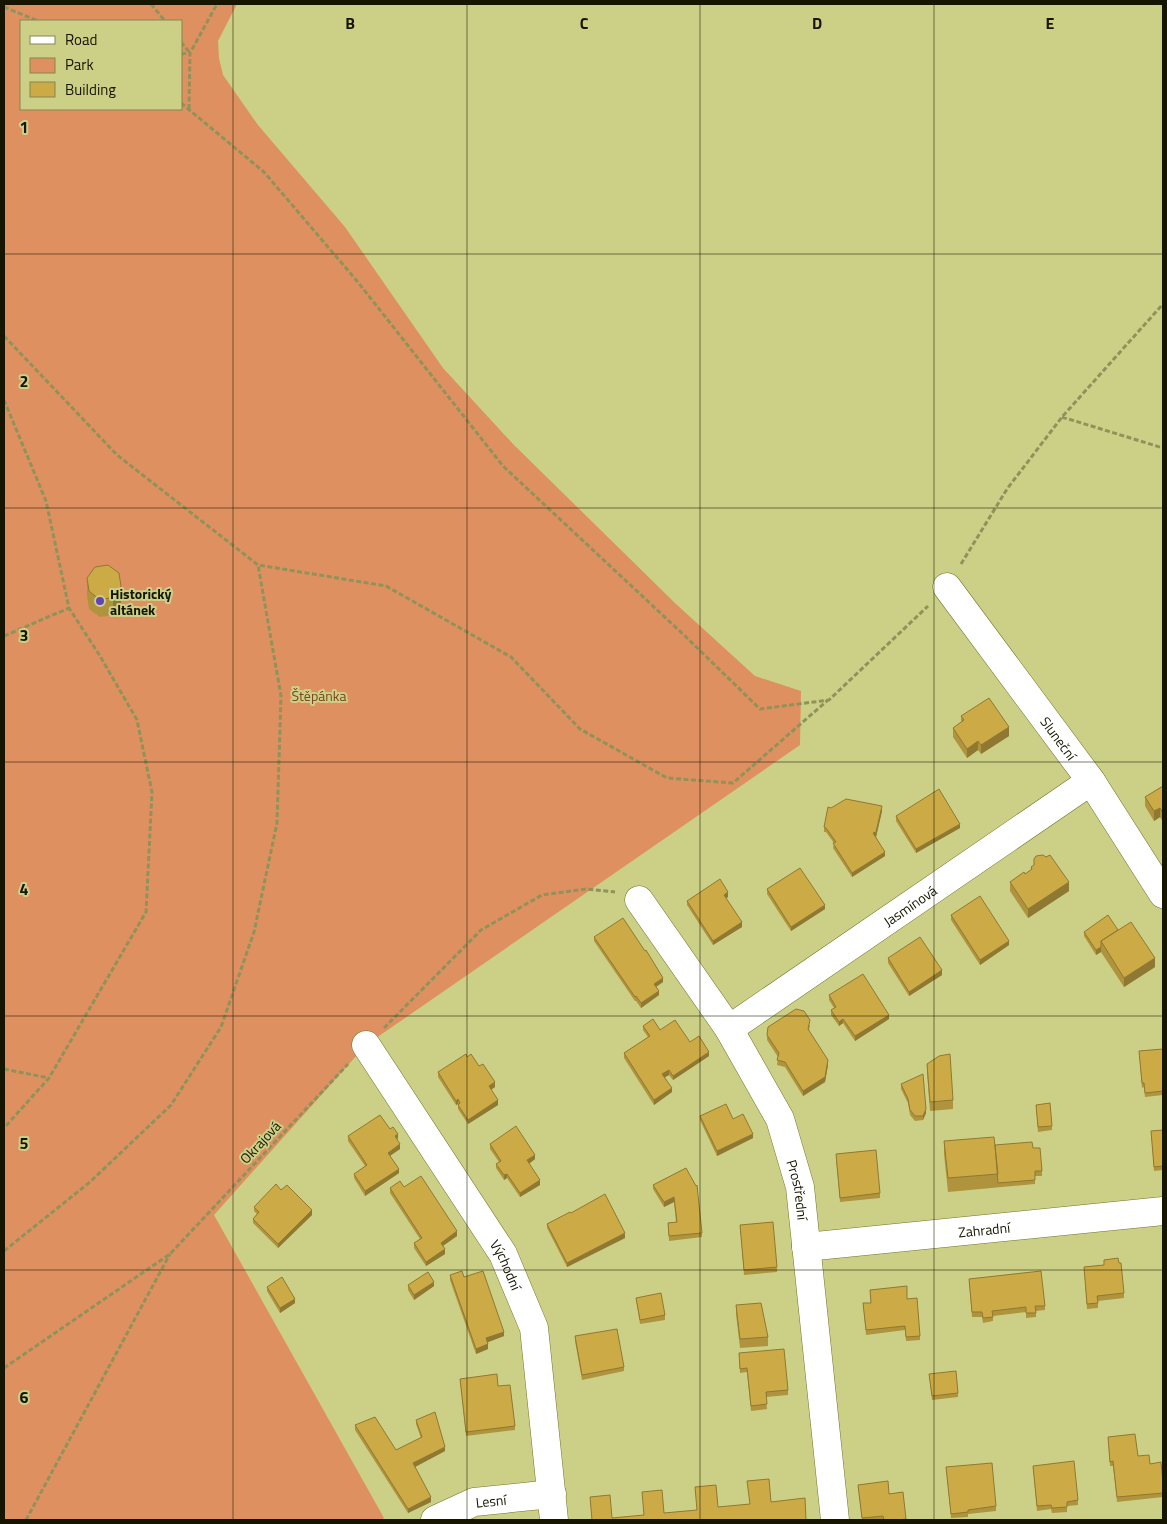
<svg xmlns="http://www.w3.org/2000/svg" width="1167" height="1524" viewBox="0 0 1167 1524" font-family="'Titillium Web',sans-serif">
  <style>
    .green { fill: #df9061; fill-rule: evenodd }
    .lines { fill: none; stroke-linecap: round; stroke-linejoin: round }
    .street-casing { stroke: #72732a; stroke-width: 29 }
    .path { stroke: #8f9259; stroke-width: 3; stroke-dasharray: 5 2.5; stroke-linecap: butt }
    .street { stroke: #fff; stroke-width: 28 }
    .wall { fill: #af933d }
    .shaded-wall { fill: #8f7832 }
    .building { fill: #ccab47; stroke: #8f7832 }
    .grid { fill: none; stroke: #151500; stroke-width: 1; stroke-opacity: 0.55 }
    .poi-dot { fill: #6343bc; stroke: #ccd086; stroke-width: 2 }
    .labels { text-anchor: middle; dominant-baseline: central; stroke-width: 4; stroke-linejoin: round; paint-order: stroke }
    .poi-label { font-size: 14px; font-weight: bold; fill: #151500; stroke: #ccd086; text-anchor: start }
    .park-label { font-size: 14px; fill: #7d4421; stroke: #ccd086 }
    .street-label { font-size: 14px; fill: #151500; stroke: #ccd086 }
    .grid-label { font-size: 16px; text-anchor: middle; font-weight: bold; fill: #151500; stroke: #ccd086; stroke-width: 4; stroke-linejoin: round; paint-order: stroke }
  </style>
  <rect width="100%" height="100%" fill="#ccd086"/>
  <path class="green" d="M4 4H237L218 41 219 58 223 75 258 125 345 227 443 368 514 445 676 604 755 676 801 691 800 745 366 1045 214 1215 384 1518 381 1520H4ZM21 21H181V109H21Z"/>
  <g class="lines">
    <g class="street-casing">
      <g id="street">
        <path id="s1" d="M947 587 1091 781 1163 894"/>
        <path id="s2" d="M639 900 729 1029 780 1119 800 1187 835 1520"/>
        <path id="s3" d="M729 1029 1091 781"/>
        <path id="s4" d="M366 1045 503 1254 534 1328 554 1520"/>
        <path id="s5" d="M806 1247 1163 1211"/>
        <path id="s6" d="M435 1520 474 1502 552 1494"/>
      </g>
    </g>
    <path class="path" d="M151 4 165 21
      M4 7 38 21
      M181 42 190 53
      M181 54 189 53
      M181 103 264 172 357 281 503 466 685 636 760 709 829 700 928 606
      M189 109 190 53 217 4
      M4 336 117 455 258 565 386 586 511 657 580 729 667 778 733 783 828 700
      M4 400 46 501 69 608 100 656 137 720 152 792 146 912 49 1078 4 1128
      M1062 417 1163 448
      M961 564 1007 489 1062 417 1163 304
      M4 636 69 608
      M384 1028 481 930 542 895 586 889 615 892
      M4 1069 49 1078
      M4 1251 90 1182 171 1105 221 1027 254 932 277 823 281 696 258 565
      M4 1368 170 1254 348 1064
      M26 1520 170 1254"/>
    <use href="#street" class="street"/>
  </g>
  <path class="wall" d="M95 567 121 604 113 615 100 617 89 609 87 595V578Z
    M961 716 1009 736 981 754 978 750 967 758 953 737V728L961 722Z
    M1163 786V822L1160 817 1154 821 1145 806V797Z
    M882 811 876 837 885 856 852 877 833 848 834 843 826 832H824V827Z
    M896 816 960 828 916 853 896 821Z
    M1034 859 1069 891 1028 918 1010 891V882L1025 874 1031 870V867L1034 866Z
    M767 889 825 909 791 931 767 894Z
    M728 897 726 898 742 927 713 945 687 905V901Z
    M951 915 1009 945 980 965 951 920Z
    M1118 930 1155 967 1124 987 1101 952 1096 955 1084 936V932Z
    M594 937 663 982 656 987 659 995 641 1008 636 1001H635L594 941Z
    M888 958 942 975 909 996 888 963Z
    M829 995 889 1019 855 1041 843 1023 839 1026 831 1015V1010L834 1008 829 1000Z
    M810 1025 809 1031 828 1065 825 1082 803 1096 785 1067 777 1065 778 1057 767 1040V1035Z
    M643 1026 660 1030 690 1042 709 1056 673 1080 669 1075 665 1077 672 1092 654 1105 624 1058V1053L648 1037 643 1030Z
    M1163 1049V1095L1145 1097 1144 1087 1142 1088 1139 1051Z
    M467 1057 479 1066 495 1087 491 1090 498 1105 468 1124 458 1109V1104L456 1105 438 1077V1072Z
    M927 1064 953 1100V1109L930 1111 927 1073Z
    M901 1084 926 1113 923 1120 915 1121 910 1115 908 1103 901 1089Z
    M1036 1105 1052 1126V1130L1038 1132Z
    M700 1116 733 1119 753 1138 717 1156 700 1120Z
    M390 1129 398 1138 397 1139 400 1149 390 1156 399 1173 365 1196 354 1178V1174L365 1166 348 1141V1136Z
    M1163 1130V1170L1154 1171 1151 1131Z
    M944 1141 1033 1148 1042 1171V1176H1035V1184L948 1192 944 1154Z
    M490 1144 535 1159 529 1164 540 1185 520 1197 507 1178 504 1180 496 1168V1164L499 1162 490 1149Z
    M836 1158 880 1193V1198L840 1202Z
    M686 1168 702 1233V1237L669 1241 668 1223 676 1222 674 1202 664 1207 653 1189V1185Z
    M404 1187 457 1236 443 1246 445 1254 426 1266 414 1248V1243L420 1239 390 1193V1188Z
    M281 1190 312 1215 278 1248 253 1223V1219L257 1214 254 1211V1207Z
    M571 1213 625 1238 567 1267 547 1228V1224Z
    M740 1225 777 1267V1272L744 1275Z
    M1104 1260 1124 1293V1298L1098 1301V1308L1087 1309 1084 1267 1104 1265Z
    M450 1275 464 1277 504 1336 487 1342 488 1349 476 1354 450 1280Z
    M969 1279 1045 1306V1310L1036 1311V1317L1026 1318V1312L993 1316V1321L983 1323 982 1317H972Z
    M408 1285 434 1286 414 1300 408 1290Z
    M267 1287 295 1303 280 1313 267 1291Z
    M870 1290 907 1299 920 1336V1340L906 1341 905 1330 866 1335 863 1303H871Z
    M636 1298 665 1315V1320L640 1324Z
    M736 1305 768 1337V1346L740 1348 736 1314Z
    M575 1336 624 1367V1371L582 1380 575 1341Z
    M739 1353 788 1390V1395L766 1397 767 1409 751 1411 747 1372 740 1373Z
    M929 1374 958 1393V1397L932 1400Z
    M460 1379 498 1386 515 1426V1430L466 1436Z
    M416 1420 445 1451 415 1467 431 1502 408 1513 355 1430V1425L396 1450 421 1438 416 1424Z
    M1108 1437 1138 1456 1163 1483V1497L1117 1502 1113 1466H1110Z
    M1033 1466 1078 1500V1505L1067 1506V1512L1052 1513 1051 1509 1037 1511Z
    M946 1467 996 1506V1511L968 1514V1517L951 1518Z
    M858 1485 889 1494 903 1492 906 1520H862Z"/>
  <path class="shaded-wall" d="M121 586V604L113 615V597Z
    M1009 727V736L981 754V745Z
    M978 741V750L967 758V749Z
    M882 806V811L876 837 873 838V833Z
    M1160 808V817L1154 821V811Z
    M960 824V828L916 853V849Z
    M885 852V856L852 877V873Z
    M1069 882V891L1028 918V909Z
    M728 892V897L724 900V895Z
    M825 905V909L791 931V927Z
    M742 922V927L713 945V941Z
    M1009 941V945L980 965V960Z
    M1101 947V952L1096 955V950Z
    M1155 958V967L1124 987V978Z
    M942 970V975L909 996V992Z
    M663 978V982L654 988V984Z
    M659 991V995L641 1008V1003Z
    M889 1015V1019L855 1041V1036Z
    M843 1019V1023L839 1026V1022Z
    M709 1052V1056L673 1080V1076Z
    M828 1060V1065L825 1082 803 1096V1091Z
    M669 1070V1075L662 1079V1074Z
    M495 1082V1087L489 1091V1086Z
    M672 1088V1092L654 1105V1100Z
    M458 1099V1104L456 1105V1101Z
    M498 1100V1105L468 1124V1120Z
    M926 1109V1113L923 1120V1116Z
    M398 1134V1138L395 1141V1136Z
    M753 1134V1138L717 1156V1151Z
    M400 1144V1149L388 1157V1153Z
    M535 1155V1159L527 1165V1160Z
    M399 1169V1173L365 1196V1191Z
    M507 1174V1178L504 1180V1175Z
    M540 1180V1185L520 1197V1193Z
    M674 1197V1202L664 1207V1202Z
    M312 1210V1215L278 1248V1244Z
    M457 1231V1236L441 1247V1243Z
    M625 1233V1238L567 1267V1263Z
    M445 1249V1254L426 1266V1262Z
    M434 1282V1286L414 1300V1295Z
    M295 1299V1303L280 1313V1308Z
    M504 1332V1336L486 1343V1338Z
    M488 1344V1349L476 1354V1349Z
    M445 1447V1451L413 1468V1463Z
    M431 1497V1502L408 1513V1509Z"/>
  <path class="building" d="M108 565 119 573 121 586 113 597 100 600 89 591 87 578 95 567Z
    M989 698 1009 727 981 745 978 741 967 749 953 728 964 720 961 716Z
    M1163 786V813L1160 808 1154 811 1145 797Z
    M939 789 960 824 916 849 896 816Z
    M846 799 882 806 876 832 873 833 885 852 852 873 833 843 836 842 826 828 824 827 828 807 831 808Z
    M1043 855 1046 857 1050 855 1069 882 1028 909 1010 882 1024 872 1025 874 1032 869 1031 867 1034 865V859L1036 856Z
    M800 868 825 905 791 927 767 889Z
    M720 879 728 892 724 895 742 922 713 941 687 901Z
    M980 896 1009 941 980 960 951 915Z
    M1108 915 1118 930 1101 941V947L1096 950 1084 932Z
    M623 918 645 951 646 950 663 978 654 984 659 991 641 1003 636 996 635 997 594 937Z
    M1131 922 1155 958 1124 978 1101 941Z
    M920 937 942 970 909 992 888 958Z
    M863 974 889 1015 855 1036 843 1019 839 1022 831 1010 836 1007 829 995Z
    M796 1009 804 1011 810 1020 808 1029 828 1060 825 1077 803 1091 785 1062 777 1060 779 1053 767 1035 768 1027Z
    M653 1019 660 1030 675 1020 690 1042 699 1036 709 1052 673 1076 669 1070 662 1074 672 1088 654 1100 624 1053 650 1036 643 1026Z
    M1163 1049V1091L1145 1093 1144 1083H1142L1139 1051Z
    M466 1054 467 1057 471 1054 479 1066 483 1064 495 1082 489 1086 498 1100 468 1120 458 1105 460 1103 458 1099 456 1101 438 1072Z
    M950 1054 953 1100 930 1102 927 1064 939 1056Z
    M923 1074 926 1109 923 1116H915L910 1110 908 1099 901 1084Z
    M1050 1103 1052 1126 1038 1127 1036 1105Z
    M726 1104 733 1119 743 1114 753 1134 717 1151 700 1116Z
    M380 1115 390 1129 393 1127 398 1134 395 1136 400 1144 388 1153 399 1169 365 1191 354 1174 367 1165 348 1136Z
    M516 1126 535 1155 527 1160 540 1180 520 1193 507 1174 504 1175 496 1164 501 1161 490 1144Z
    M1163 1130V1166L1154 1167 1151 1131Z
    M994 1137 998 1174 948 1178 944 1141Z
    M1032 1142 1033 1148H1040L1042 1171H1035V1180L998 1183 995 1145Z
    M876 1150 880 1193 840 1198 836 1154Z
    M686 1168 696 1186 697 1185 702 1233 669 1236 668 1223 677 1222 674 1197 664 1202 653 1185Z
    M421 1176 457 1231 441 1243 445 1249 426 1262 414 1243 422 1238 390 1188 400 1181 404 1187Z
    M276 1184 281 1190 287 1185 312 1210 278 1244 253 1219 259 1212 254 1207Z
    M605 1194 625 1233 567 1263 547 1224 570 1212 571 1213Z
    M773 1222 777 1267 744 1270 740 1225Z
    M1118 1258 1119 1263H1121L1124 1293 1097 1296 1098 1303 1087 1304 1084 1267 1104 1265V1260Z
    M462 1271 464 1277 483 1271 504 1332 486 1338 488 1344 476 1349 450 1275Z
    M1041 1271 1045 1306H1035L1036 1313H1026V1307L992 1311 993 1317 983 1318 982 1312H972L969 1279Z
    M428 1272 434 1282 414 1295 408 1285Z
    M282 1277 295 1299 280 1308 267 1287Z
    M907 1286V1299L917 1298 920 1336 906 1337 905 1326 866 1330 863 1303H871L870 1290Z
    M661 1293 665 1315 640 1320 636 1298Z
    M761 1303 768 1337 740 1339 736 1305Z
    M617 1329 624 1367 582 1375 575 1336Z
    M784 1349 788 1390 766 1392 767 1404 751 1406 747 1368 740 1369 739 1353Z
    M956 1371 958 1393 932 1396 929 1374Z
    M497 1374 498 1386 510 1385 515 1426 466 1432 460 1379Z
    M435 1412 445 1447 413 1463 431 1497 408 1509 355 1425 375 1417 396 1450 422 1437 416 1420Z
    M1135 1434 1138 1456 1149 1455 1150 1464 1161 1462 1163 1483V1493L1117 1497 1113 1461 1110 1462 1108 1437Z
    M1074 1461 1078 1500 1067 1502V1507L1052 1508 1051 1505 1037 1506 1033 1466Z
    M992 1463 996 1506 968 1510V1512L951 1514 946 1467Z
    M769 1479 771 1502 805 1498 806 1520H592L590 1497 610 1495 612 1518 644 1515 642 1492 662 1490 664 1513 697 1510 695 1487 716 1485 718 1507 750 1504 747 1481Z
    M888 1481 889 1494 903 1492 906 1519 898 1520H884L883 1516 862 1518 858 1485Z"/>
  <path class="grid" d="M233 4V1520M467 4V1520M700 4V1520M934 4V1520M4 254H1163M4 508H1163M4 762H1163M4 1016H1163M4 1270H1163"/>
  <circle class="poi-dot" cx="100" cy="601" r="5"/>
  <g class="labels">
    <g class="poi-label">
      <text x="110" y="593">Historický<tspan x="110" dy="16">altánek</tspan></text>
    </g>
    <g class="park-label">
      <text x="319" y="695">Štěpánka</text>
    </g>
    <g class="street-label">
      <text stroke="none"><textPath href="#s1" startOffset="188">Sluneční</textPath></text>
      <text stroke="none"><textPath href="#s3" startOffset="219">Jasmínová</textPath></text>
      <text transform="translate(260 1142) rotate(-47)">Okrajová</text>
      <text stroke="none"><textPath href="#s2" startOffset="334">Prostřední</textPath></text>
      <text stroke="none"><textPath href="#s5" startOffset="179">Zahradní</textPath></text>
      <text stroke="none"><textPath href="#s4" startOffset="261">Východní</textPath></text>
      <text stroke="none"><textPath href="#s6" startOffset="60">Lesní</textPath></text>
    </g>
  </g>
  <g class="grid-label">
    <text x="350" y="29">B</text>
    <text x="584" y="29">C</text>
    <text x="817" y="29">D</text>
    <text x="1050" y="29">E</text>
    <text x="24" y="133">1</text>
    <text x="24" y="387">2</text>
    <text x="24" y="641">3</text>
    <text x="24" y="895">4</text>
    <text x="24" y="1149">5</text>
    <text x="24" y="1403">6</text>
  </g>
  <rect width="1167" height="1524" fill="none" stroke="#151500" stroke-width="10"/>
  <rect x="20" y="20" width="162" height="90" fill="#ccd086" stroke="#838550"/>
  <rect x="30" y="36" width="25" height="8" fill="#ffffff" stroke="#838550"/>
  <text x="65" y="45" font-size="15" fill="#151500">Road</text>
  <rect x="30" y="58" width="25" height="15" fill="#df9061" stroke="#838550"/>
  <text x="65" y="70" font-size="15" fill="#151500">Park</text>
  <rect x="30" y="82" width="25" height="15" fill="#ccab47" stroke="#838550"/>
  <text x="65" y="95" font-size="15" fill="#151500">Building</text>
</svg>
